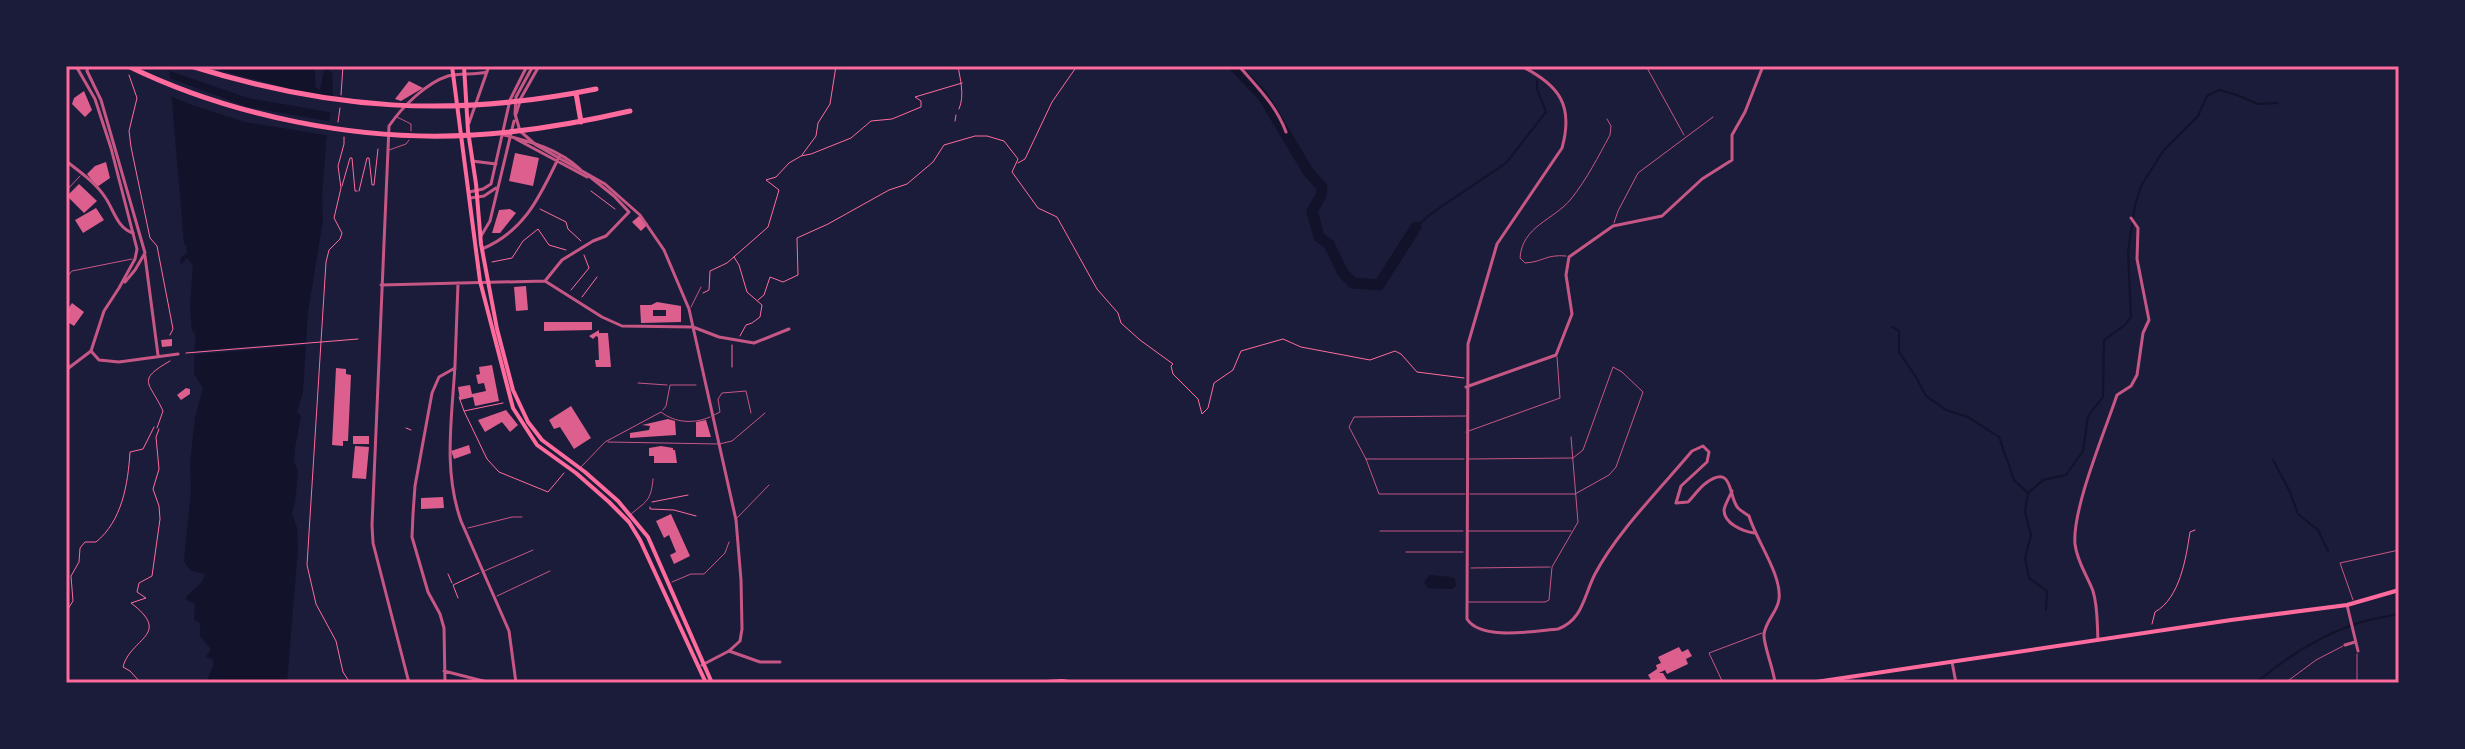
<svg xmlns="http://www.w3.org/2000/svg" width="2465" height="749" viewBox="0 0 2465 749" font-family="'DejaVu Sans',sans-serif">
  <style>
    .water { fill: #12122b }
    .pier { fill: #1b1b3a }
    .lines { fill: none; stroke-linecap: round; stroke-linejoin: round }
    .stream { stroke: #12122b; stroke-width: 2 }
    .river { stroke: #12122b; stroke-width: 11 }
    .building { fill: #dd5f8e; fill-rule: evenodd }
    .path { stroke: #ff6b9d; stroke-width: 1 }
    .service { stroke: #c65784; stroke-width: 1 }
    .minor { stroke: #c65784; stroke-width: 3 }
    .tertiary { stroke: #c65784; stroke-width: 3 }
    .primary { stroke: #ff6b9d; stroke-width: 4 }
    .motorway { stroke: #ff6b9d; stroke-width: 5 }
    .neatline { fill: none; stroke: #ff6b9d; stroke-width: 3 }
  </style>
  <rect width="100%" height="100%" fill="#1b1b3a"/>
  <path class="water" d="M169 66H314L316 88 320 90 325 66 332 73 333 94 326 143 322 198 323 220 308 312 303 392 297 412 301 416 295 448 294 462 298 471 295 503 292 513 297 528 298 548 287 683H206L214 664 212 659 206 657 211 649 200 636V623L194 620 195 604 186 600V597L202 582 205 574C194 571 189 572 184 561L191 490 190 463 195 418 203 388 194 374 195 342 196 340 195 332 192 331 190 305 193 266 187 258 181 265 180 258 187 253 186 245 184 244Z
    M1430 575 1450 577 1455 579 1456 586 1452 589 1428 588 1424 582Z"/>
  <path class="pier" d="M165 66H204L306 93 337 97 334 113 248 98 164 69Z
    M164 76 248 107 333 122 331 136 245 122 192 105 166 94Z
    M311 342V345L190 355V351Z"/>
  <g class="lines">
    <path class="stream" d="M1538 68 1542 66
      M1416 227 1432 213 1506 163 1546 112 1537 89V81
      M1892 327 1899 331V352L1916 377 1926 396 1946 410 1968 417 1999 437 2014 480 2028 493
      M2273 460 2289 490 2298 514 2318 530 2328 551
      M2046 610 2047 591 2029 578 2025 558 2031 535 2025 512 2028 493 2043 480 2066 475 2083 451 2088 416 2103 397 2104 340 2125 325 2131 317 2128 252 2135 205 2141 186 2163 151 2198 116 2207 96 2219 90 2237 95 2258 104 2278 103
      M2256 683C2285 658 2318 637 2355 624 2369 619 2385 617 2399 614"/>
    <path class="river" d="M1234 66 1263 96 1309 173 1322 187 1321 196 1312 211 1319 237 1329 244 1343 273 1353 283 1379 285 1416 227"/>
  </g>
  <path class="building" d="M409 81 423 88 401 101 395 99Z
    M84 91 92 110 85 117 72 104 74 98Z
    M515 153 539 158 533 186 509 181Z
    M106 162 110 178 97 187 87 174 95 166Z
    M79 184 97 201 84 213 67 196Z
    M96 208 104 220 83 233 75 220Z
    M510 209 516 213 500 233H492L499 210Z
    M639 216 648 224 641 231 632 222Z
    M526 286 528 310 516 311 514 287Z
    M657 302 681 306V322L641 323 640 305H651ZM653 310H666V316H653Z
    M72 303 84 312 74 326 66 321V312Z
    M544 322H592V330L544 331Z
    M599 330V333H608L611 367H596L595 360H599L598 337 596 336 593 339 589 336Z
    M172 339V346L162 347 161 340Z
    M492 365 499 401 475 406 473 397 460 400 458 387 470 385 472 394 486 391 484 383 478 384 476 375 480 374 479 367Z
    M336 368 346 369V374L351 375 348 441H343V446L332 445Z
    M186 388 190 389V394L181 400 177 395Z
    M571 406 591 438 574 449 560 427 554 429 549 420Z
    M506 410 518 425 510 432 502 422 485 432 478 420Z
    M668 419 675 421 676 435 630 438V433L649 430 650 426 642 425Z
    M706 420 711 437H696V422Z
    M353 436H369V444H353Z
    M469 445 471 453 454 459 451 451Z
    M355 446 369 447 366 479 352 478Z
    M661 446 673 448V450H675L677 463H654V456H649V448Z
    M443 497 444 508 421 509V498Z
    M671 514 690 556 674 564 670 555 676 552 669 535 664 538 656 521Z
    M1679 647 1682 652 1688 649 1692 656 1686 659 1688 664 1667 674 1665 670 1659 673H1663L1669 683H1645L1651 680 1648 675 1657 669 1656 665 1661 663 1658 657Z"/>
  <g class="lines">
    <path class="path" d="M958 66C960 79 965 95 959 109
      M129 75 137 98 129 131 131 147 150 238 157 246 173 329 170 335
      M341 95 343 66
      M955 121 956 115
      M338 122 340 108
      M344 137V144L338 166 341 188 334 218 342 233 340 239 329 250 326 262 307 565 316 604 336 641 343 672 350 683
      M802 155 816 136 818 123 830 104 836 66
      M1018 163 1025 159 1052 102 1077 66
      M342 186 350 158H352L355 191H357
      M359 191 367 158H369L372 185H374L378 149
      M591 191 615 209
      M540 209 566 222 568 229 581 241
      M734 257 739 265 747 292 762 305 760 317 752 323 746 325 740 336
      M492 262 512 258 523 241 538 229 549 245 566 250
      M571 290 589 268 584 255
      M703 293 709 290 710 271 727 263 768 227 779 190 766 180 776 177 789 163 801 156 811 154 851 138 871 121 892 119 921 107V101L915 97 962 83
      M582 297 597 277
      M758 300 764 295 770 277 783 282 798 275 797 238 828 224 889 190 907 184 933 162 944 145 975 136H987L1004 141 1018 159 1012 172 1038 208 1057 217 1097 289 1118 313 1121 323 1140 340 1173 364 1171 366 1173 374 1198 399 1202 414 1208 408 1214 383 1233 370 1241 351 1283 339 1301 347 1370 360 1395 351 1401 354 1417 372 1464 378
      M732 345V367
      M186 353 358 339
      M459 397 464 411 503 403
      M464 411 487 459 499 472 548 492 564 473
      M157 428 163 411C150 382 135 381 170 361
      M406 428 411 430
      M652 502 688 495
      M650 507V509L674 510 696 516
      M448 574 452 583
      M458 598 453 585 479 573
      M66 612 73 601 71 576 79 562 80 548 85 542H96C122 521 128 484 130 452L143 449 154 427
      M2152 624 2155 612C2180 598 2186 558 2190 532L2195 530
      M141 683 130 671 123 667C130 638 173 635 131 603L146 598 137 592 139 583 152 576 160 519 159 506 153 489 159 469 156 437 159 429"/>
    <path class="service" d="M1646 66 1684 135
      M397 117 411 124V131
      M389 150 406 144 409 140
      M66 191 80 176
      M1614 223 1618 211 1638 173 1713 117
      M1566 256C1546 254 1543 262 1525 263L1520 258C1522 226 1554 220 1571 199 1587 179 1598 157 1610 135L1611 126 1607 119
      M66 278 72 271 132 259
      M691 307 701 287
      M66 359 69 364
      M638 383 667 385
      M66 388 69 390
      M663 410 666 406 670 385H696
      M714 415 720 412 718 399 722 393 746 391 751 413
      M1466 432 1560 398 1557 357
      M608 442 719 444 732 441 765 413
      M1366 459H1464
      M1469 459 1573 458 1583 450 1613 367 1622 372 1643 392 1616 467 1609 475 1575 494H1470
      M580 468 605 442 661 412C675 423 694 424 710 417
      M1465 494H1379L1366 459 1349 427 1354 417 1466 416
      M630 515C646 501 651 502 653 479
      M737 518 769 485
      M468 528 512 517H522
      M1380 531H1463
      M1468 531H1571
      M1406 552H1463
      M1471 568 1550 567
      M482 572 533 550
      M672 582 691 574H704L725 553 729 542
      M497 596 550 571
      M2353 600 2340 563 2399 550
      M1468 602H1545L1549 600 1552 567 1578 522 1571 437
      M1723 683 1709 653 1762 633
      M2285 683 2316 660 2343 646
      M2357 683V654"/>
    <path class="minor" d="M1239 66C1257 87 1276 105 1286 132
      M1521 66C1559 85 1574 105 1562 148L1497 244 1468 344 1467 619C1481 641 1534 631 1558 629 1583 620 1584 595 1595 574 1617 532 1661 488 1692 451L1703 446 1709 452 1707 462 1681 486 1676 503 1688 502C1694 496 1699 488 1706 483 1734 463 1728 497 1738 508 1741 511 1745 513 1749 516 1756 540 1782 575 1779 599 1778 611 1766 620 1764 634 1763 644 1774 670 1775 683
      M469 123 489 66
      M504 135C532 142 558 149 580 169
      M516 139 587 177
      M66 161C79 171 96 183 105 197 114 210 117 228 133 233
      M482 249C525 231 540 196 559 157
      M145 256 158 355
      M545 281 562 260 593 241 606 236 629 212 614 196 589 176
      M458 283C457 311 456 338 455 365 452 418 443 470 461 521L509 631 516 683
      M381 285 545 281 602 317 622 326 693 327 719 337 754 343 789 329
      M91 351 99 360 119 362 178 354
      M1466 387 1556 355 1572 314 1566 275 1569 257 1613 226 1662 216 1702 179 1732 160V135L1745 112 1763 66
      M1732 491C1730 496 1725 504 1724 510 1724 524 1743 531 1754 533
      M2347 605 2358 651
      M2098 640C2097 624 2098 607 2093 591 2087 575 2077 562 2075 544 2072 509 2105 431 2117 395L2131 386 2137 375 2143 333 2149 320 2137 259 2138 228 2131 218
      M2345 645 2355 642
      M729 651 760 662H780
      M1952 662 1956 683
      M444 671 491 683
      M409 683 373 543 372 525 389 126C402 107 426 83 448 76 460 73 474 75 487 72
      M445 683 444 628 440 614 428 592 412 537 413 514 415 486 432 393 439 377 455 368"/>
    <path class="tertiary" d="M88 66 87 71 101 100 145 253 135 270 125 282
      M533 66 516 97 515 114 520 131 536 145 605 184 640 215 664 250 689 309 736 520 741 580 742 629 740 641 729 651 702 665
      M516 114 521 98 539 66
      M472 161 496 164
      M469 192 483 189 491 184 510 100 527 66
      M470 198 484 196 496 188
      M481 236 490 221 514 121
      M66 370 91 351 104 311 119 288 135 259 137 249 111 148 95 99 76 66"/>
    <path class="primary" d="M452 66 480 281 513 408 537 445 576 473 609 502 629 522 640 540 706 683
      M464 66 468 131 476 184 481 244 497 329 513 390 528 422 542 440 585 472 618 501 648 537 712 683
      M1031 683 1062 681 1076 683
      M1809 683 2231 620 2347 605 2399 590"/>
    <path class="motorway" d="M128 66C230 116 360 142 473 135 526 132 578 123 630 111
      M191 66C330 110 453 118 596 89
      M576 93 581 122"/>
  </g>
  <rect width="2465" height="749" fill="none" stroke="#1b1b3a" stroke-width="136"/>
  <rect x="68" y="68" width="2329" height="613" class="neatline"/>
</svg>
